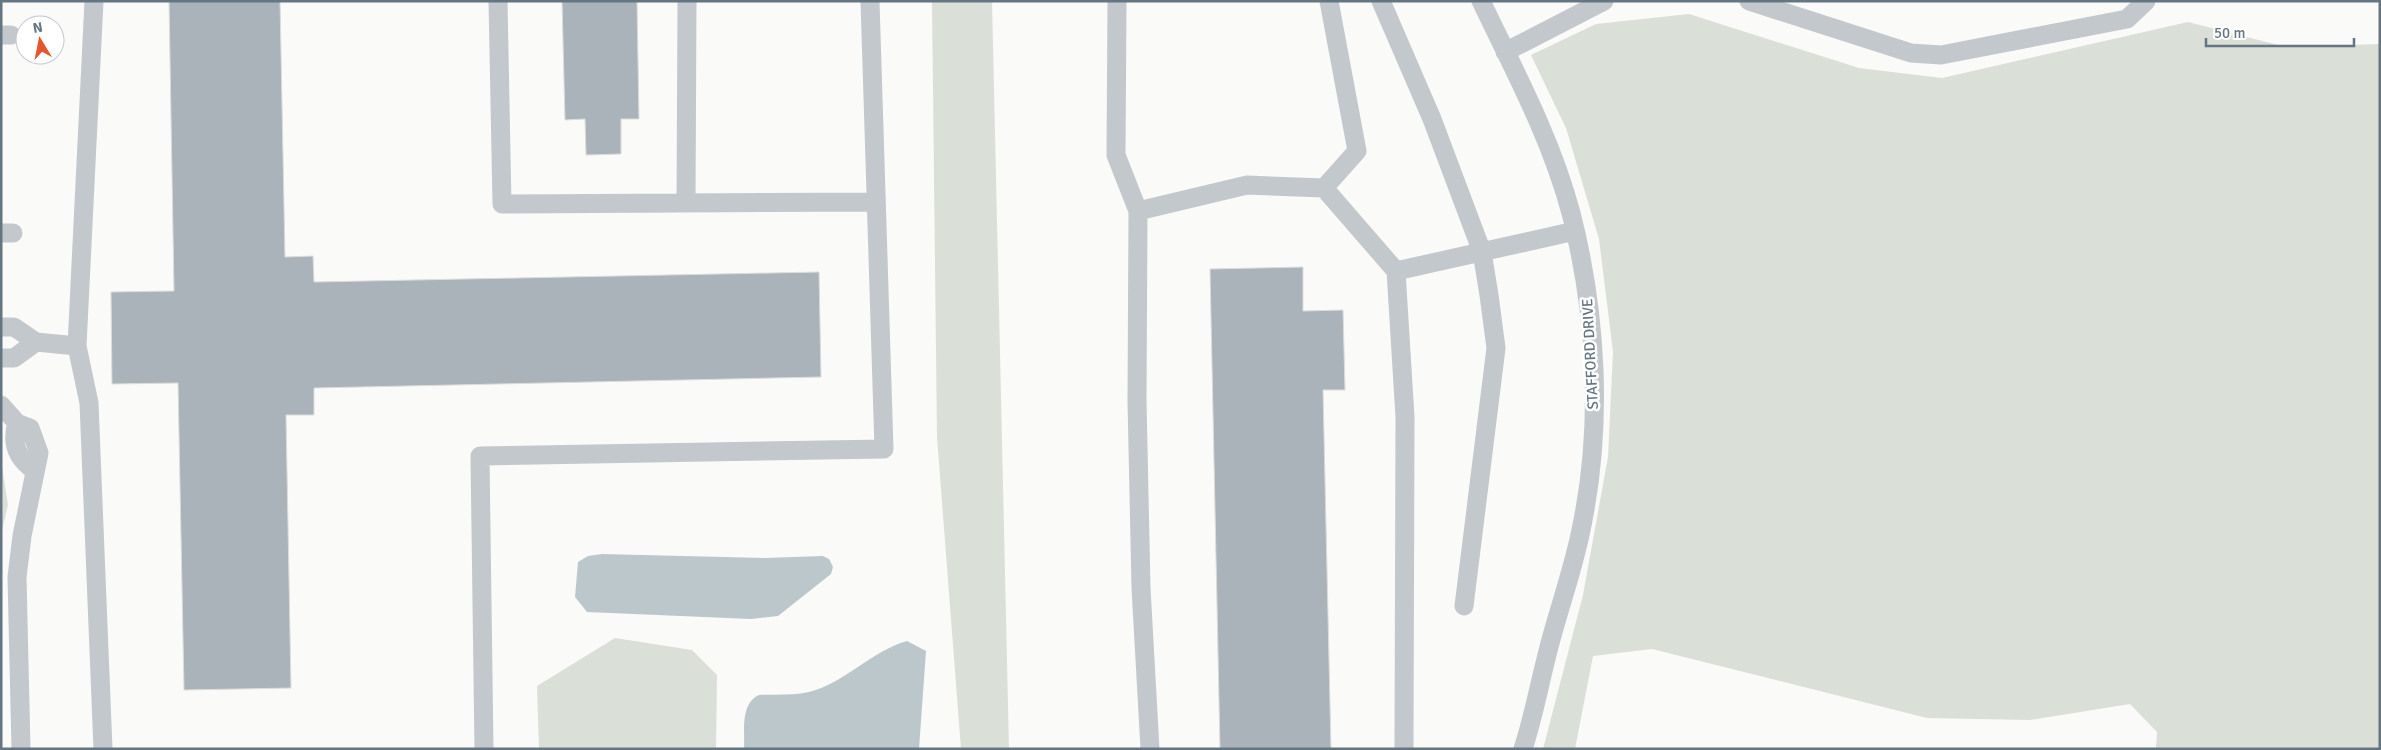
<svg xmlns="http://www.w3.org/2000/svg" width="2381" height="750" viewBox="0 0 2381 750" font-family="Signika,sans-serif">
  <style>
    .green { fill: #dadfd7 }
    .water { fill: #bbc7cb }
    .building { fill: #aab3b9; stroke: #dcdcda }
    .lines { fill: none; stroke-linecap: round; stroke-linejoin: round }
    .minor { stroke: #c3c8cc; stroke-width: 19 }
    .labels { text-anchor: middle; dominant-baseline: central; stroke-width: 5; stroke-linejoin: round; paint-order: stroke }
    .street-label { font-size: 15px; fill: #657683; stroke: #fff }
  </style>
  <rect width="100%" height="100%" fill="#fafaf8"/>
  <path class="green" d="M932 1H992L1009 749H961L937 437Z
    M1689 14 1859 68 1942 78 2188 22 2286 47 2380 44V749H2156L2157 732 2130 704 2030 720 1927 718 1652 649 1593 656 1575 749H1543L1583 595 1608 457 1613 352 1599 239 1566 128 1531 55 1596 24Z
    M1 460 8 505 1 534Z
    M615 638 692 650 717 675 716 749H539L537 686Z"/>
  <path class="water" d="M602 554 765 558 823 556 829 559 833 567 831 574 778 616 751 619 587 612 575 597 578 562 588 556Z
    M907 641 926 651 919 749H744C745 730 740 704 759 695 775 694 793 696 809 692 845 683 871 651 907 641Z"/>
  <path class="building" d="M169 1H280L285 257 313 256 314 282 819 272 821 377 314 388V415H286L291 688 184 690 178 383 112 384 111 292 174 291Z
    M562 1H637L639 119H621V154L586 155 585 119 565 120Z
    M1303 267V311L1343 310 1345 390H1323L1331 749H1220L1210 269Z"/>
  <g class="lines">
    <path class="minor" d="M94 1 77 346 89 403 103 749
      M498 1 502 204 876 202
      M1117 1 1116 155 1138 211
      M1381 1 1432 119 1482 252 1489 295 1496 348 1464 606
      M1481 1C1514 70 1551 138 1571 213 1597 315 1603 426 1581 530 1573 570 1559 608 1549 647 1540 681 1534 715 1523 749
      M1749 1 1911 53 1941 55 2127 19 2146 1
      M1 35H11
      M1505 52 1604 1
      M1324 188 1357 151 1329 1
      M686 203 687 1
      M1 233H13
      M1396 271 1575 231
      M1 327H14L36 342 77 346
      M1 358H14L36 342
      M1 405 17 423 30 428 39 453 22 536 17 577 21 749
      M17 423C11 443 17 458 34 470
      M484 749 480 456 884 449 870 1
      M1150 749 1141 588 1137 401 1138 211 1247 185 1324 188 1396 271 1405 417 1404 749"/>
  </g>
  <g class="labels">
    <g class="street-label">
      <text transform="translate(1590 354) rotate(-93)">STAFFORD DRIVE</text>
    </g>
  </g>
  <rect width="2381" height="750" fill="none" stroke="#657683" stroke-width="5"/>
  <g transform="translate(40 40) rotate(350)"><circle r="24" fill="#ffffff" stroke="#c1c8cd"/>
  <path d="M0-4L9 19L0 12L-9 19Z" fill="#e4572e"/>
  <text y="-8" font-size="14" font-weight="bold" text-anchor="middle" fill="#657683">N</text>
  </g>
  <path d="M2206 38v8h148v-8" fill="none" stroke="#657683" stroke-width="2.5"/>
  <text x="2214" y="38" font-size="15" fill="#657683" stroke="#ffffff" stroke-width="4" paint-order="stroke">50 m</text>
</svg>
